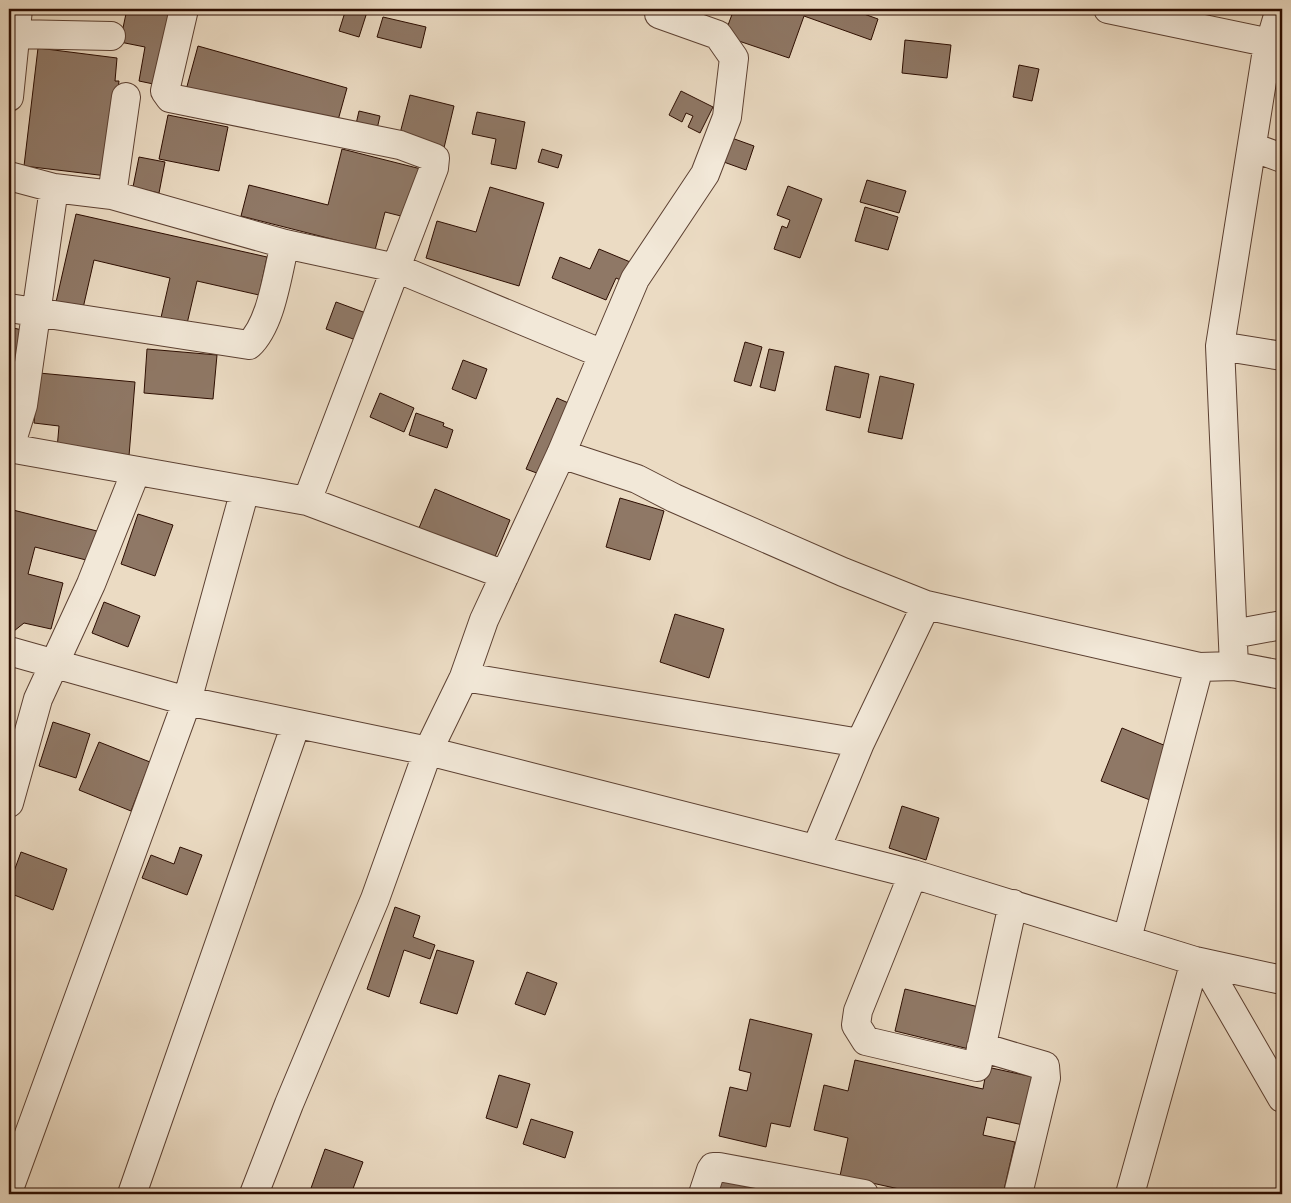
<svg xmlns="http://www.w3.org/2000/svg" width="1291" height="1203" viewBox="0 0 1291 1203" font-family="'EB Garamond',serif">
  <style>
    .building { fill: #8f7866; stroke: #2c0d01 }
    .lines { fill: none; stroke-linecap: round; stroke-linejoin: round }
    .minor-casing { stroke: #5c4032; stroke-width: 30 }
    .minor { stroke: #f2e8d8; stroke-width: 28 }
  </style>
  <rect width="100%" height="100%" fill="#ebdbc3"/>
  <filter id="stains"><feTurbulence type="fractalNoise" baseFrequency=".004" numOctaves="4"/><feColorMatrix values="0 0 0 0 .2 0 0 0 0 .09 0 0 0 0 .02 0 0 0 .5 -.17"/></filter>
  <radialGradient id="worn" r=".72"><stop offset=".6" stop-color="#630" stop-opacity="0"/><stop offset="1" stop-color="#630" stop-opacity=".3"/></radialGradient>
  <path class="building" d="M127 9H178L163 86 139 81 145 47 120 42Z
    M346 9H368L359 37 339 31Z
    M734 9H761L772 13 774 9H850L878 19 871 40 804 16 789 58 724 36Z
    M1190 9H1212L1207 27 1186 20Z
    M383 17 426 27 421 48 377 37Z
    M905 40 951 45 947 78 902 73Z
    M198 46 347 88 335 131 186 90Z
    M38 48 117 58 115 81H119L107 176 24 166Z
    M1019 65 1039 69 1032 101 1013 97Z
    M681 91 713 107 700 133 688 127 693 116 686 113 682 122 669 115Z
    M410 95 454 106 443 152 398 141Z
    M359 111 380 116 377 129 356 124Z
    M477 112 525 122 516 169 491 164 496 139 472 134Z
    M168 115 228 127 219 171 159 159Z
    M729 137 754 146 746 170 721 161Z
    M342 149 425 170 413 219 385 212 375 250 241 216 249 185 328 205Z
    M542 149 562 155 558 168 538 162Z
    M139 157 165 162 159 193 133 187Z
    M867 180 906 191 899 213 860 202Z
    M788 186 822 199 800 258 774 249 782 226 787 228 790 220 777 215Z
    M490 187 544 203 519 286 426 258 437 221 476 232Z
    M865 207 898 217 888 250 855 241Z
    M76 214 267 257 259 295 197 281 186 328 160 322 170 278 94 260 81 317 54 311Z
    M599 249 635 264 627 283 616 278 606 300 552 278 560 257 590 269Z
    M336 302 374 316 364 343 326 329Z
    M9 327 31 332 17 399 9 397Z
    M745 342 762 347 751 386 734 381Z
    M147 349 217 355 213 399 144 393Z
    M769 349 784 352 775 391 760 387Z
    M463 360 487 369 476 399 452 389Z
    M835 366 869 374 860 418 826 410Z
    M39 373 135 382 129 456 57 449 59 426 34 423Z
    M880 376 914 384 902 439 868 432Z
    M380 393 414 408 404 432 370 417Z
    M557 398 573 405 542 475 526 469Z
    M416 413 444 423 443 426 453 430 447 448 409 435Z
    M435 489 510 520 494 559 419 528Z
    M620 498 664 511 650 560 606 547Z
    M9 509 97 531 90 561 35 547 28 574 63 583 51 629 24 623 9 635Z
    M138 514 173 525 155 576 121 564Z
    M104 602 140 616 128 647 92 633Z
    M675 614 724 629 709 678 660 662Z
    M53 722 90 734 76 778 39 766Z
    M1122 728 1171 748 1150 800 1101 781Z
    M99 742 150 762 131 811 79 790Z
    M902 806 939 818 926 860 889 848Z
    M180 847 202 855 187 895 142 878 151 855 174 864Z
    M21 852 67 869 53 910 9 893V885Z
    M395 907 420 916 413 937 435 945 430 959 404 950 389 997 367 989Z
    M437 950 474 961 457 1014 420 1003Z
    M527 972 557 983 545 1015 515 1004Z
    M905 989 983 1008 973 1050 895 1031Z
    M750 1019 812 1034 790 1127 771 1123 766 1147 719 1136 730 1087 747 1091 751 1073 739 1070Z
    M855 1060 983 1089 987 1067 1033 1077 1023 1125 987 1117 983 1135 1015 1142 1003 1194H922L840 1176 848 1138 814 1130 824 1085 848 1091Z
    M499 1075 530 1084 517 1128 486 1118Z
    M531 1119 573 1132 565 1158 523 1144Z
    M325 1149 363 1162 351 1194H319L310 1191Z
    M713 1177 796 1194H710Z"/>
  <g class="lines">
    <g class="minor-casing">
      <path id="minor" d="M184 9 165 91 170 98 400 145 435 158 434 168 307 501
        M1108 9 1271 43
        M15 34 111 36
        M9 97 18 9
        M1252 147 1282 158
        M9 176 54 188 112 195 126 97
        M112 195 285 244 396 268 603 354
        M9 308 249 345C272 323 277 274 285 244
        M1220 346 1282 356
        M9 448 307 501 505 575
        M9 450 23 405 54 188
        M561 454 637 479 674 498 843 572 926 605 1199 667 1234 666 1282 675
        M1233 634 1282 625
        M9 651 187 701 428 751 913 874 1195 961 1282 980
        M1234 666 1220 346 1266 56 1280 9
        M464 677 860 743
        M9 803 38 699 91 584 136 471
        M816 849 860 743 926 605
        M913 874 858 1011 856 1025 866 1041 977 1067 1013 904
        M1127 939 1199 667
        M1204 963 1282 1098
        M981 1047 1045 1066 1046 1078 1018 1194
        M9 1189 187 701 245 490
        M132 1194 296 724
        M254 1194 289 1104 375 899 428 751 464 677 484 620 561 454 635 279 705 174 727 117 734 58 718 35 659 14V9
        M703 1194 711 1170 713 1167H719L864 1194
        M1130 1194 1195 961"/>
    </g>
    <use href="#minor" class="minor"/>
  </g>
  <rect width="1291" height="1203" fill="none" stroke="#ebdbc3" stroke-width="30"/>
  <rect x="10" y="10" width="1271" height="1183" fill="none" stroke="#2c0d01" stroke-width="2.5"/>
  <rect x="15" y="15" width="1261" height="1173" fill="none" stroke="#2c0d01"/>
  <rect width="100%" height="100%" filter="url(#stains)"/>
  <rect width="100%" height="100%" fill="url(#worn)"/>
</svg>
